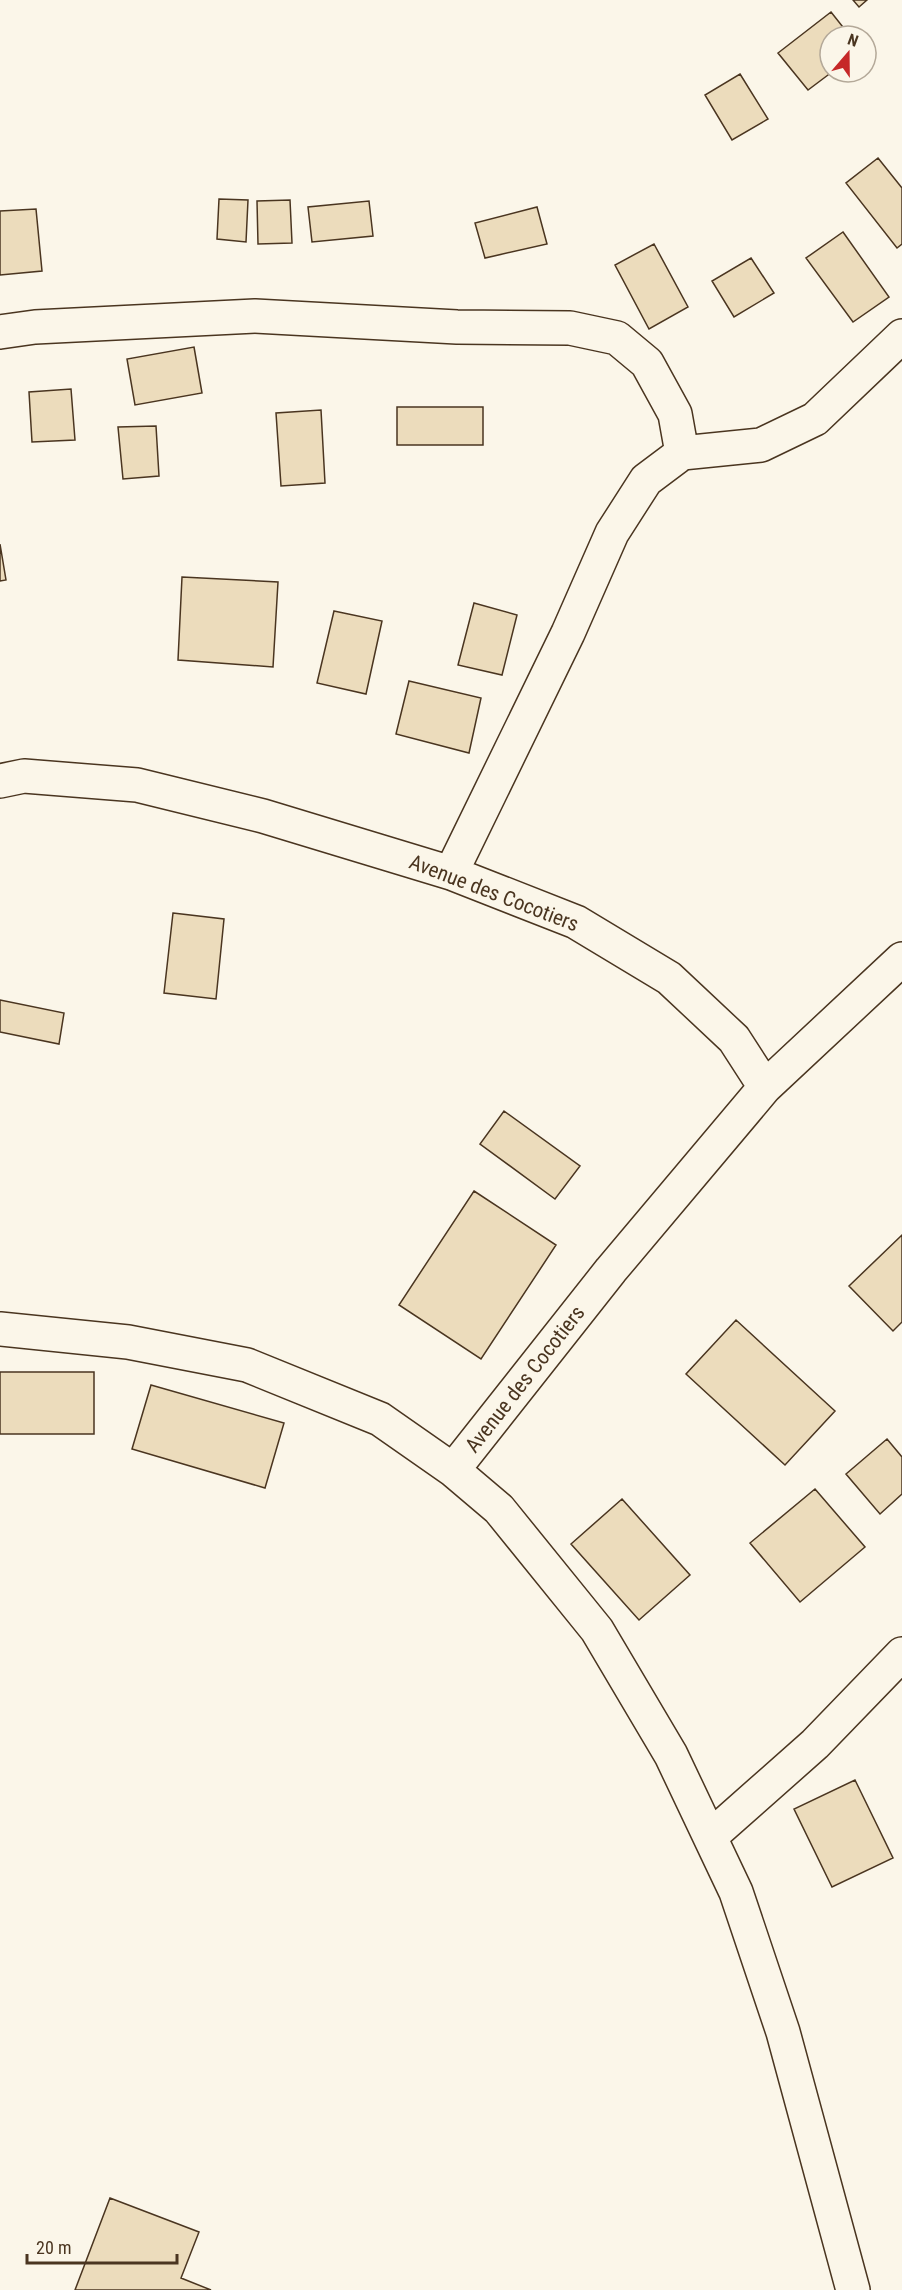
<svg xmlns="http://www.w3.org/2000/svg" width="902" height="2290" viewBox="0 0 902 2290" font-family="'Roboto Condensed',sans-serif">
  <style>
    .building { fill: #ecdcbc; stroke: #4a3520; stroke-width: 1.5 }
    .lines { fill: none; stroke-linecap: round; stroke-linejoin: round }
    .minor-casing { stroke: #4a3520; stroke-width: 36 }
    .minor { stroke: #fbf6e9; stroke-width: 33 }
    .labels { text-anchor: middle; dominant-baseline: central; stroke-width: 4.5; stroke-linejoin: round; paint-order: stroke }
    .street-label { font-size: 21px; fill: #4a3520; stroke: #fbf6e9 }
  </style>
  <rect width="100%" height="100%" fill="#fbf6e9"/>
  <path class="building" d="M853 0H867L859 7Z
    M831 12 850 36H830L832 72 808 90 778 53Z
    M740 74 768 119 732 140 705 95Z
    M878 158 902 188V244L897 248 846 183Z
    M219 199 248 200 246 242 217 239Z
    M290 200 292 243 258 244 257 201Z
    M369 201 373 236 312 242 308 207Z
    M537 207 547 244 485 258 475 223Z
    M36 209 42 271 0 275V211Z
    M843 232 889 297 853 322 806 258Z
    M654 244 688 307 649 329 615 265Z
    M751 258 774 293 734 317 712 281Z
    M194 347 202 393 135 405 127 359Z
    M71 389 75 440 32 442 29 392Z
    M397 407H483V445H397Z
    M321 410 325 483 281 486 276 413Z
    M156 426 159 476 123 479 118 427Z
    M0 544 6 580 0 581Z
    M182 577 278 582 273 667 178 660Z
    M474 603 517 615 502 675 458 665Z
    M334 611 382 621 366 694 317 683Z
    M409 681 481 698 469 753 396 734Z
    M173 913 224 919 216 999 164 993Z
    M0 1000 64 1013 59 1044 0 1032Z
    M504 1111 580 1166 555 1199 480 1144Z
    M474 1191 556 1245 481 1359 399 1305Z
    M902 1235V1322L893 1331 849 1286Z
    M736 1320 835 1411 785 1465 686 1374Z
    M0 1372H94V1434H0Z
    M151 1385 284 1423 265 1488 132 1449Z
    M887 1439 902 1457V1494L880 1514 846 1474Z
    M815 1489 865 1547 800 1602 750 1543Z
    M622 1499 690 1575 639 1620 571 1544Z
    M855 1780 893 1858 832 1887 794 1809Z
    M110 2198 199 2232 181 2278 211 2290H75Z"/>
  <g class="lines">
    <g class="minor-casing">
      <path id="minor" d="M0 332 35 327 255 316 457 327 570 328 617 338 647 363 675 414 682 453
        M0 781 24 776 137 785 263 816 451 873 576 922 669 978 734 1039 765 1087
        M451 873 568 633 612 533 646 480 682 453 761 445 815 419 902 336
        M0 1329 128 1342 247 1365 380 1419 453 1470 499 1509 597 1630 671 1755 736 1892 783 2032 853 2290
        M453 1470 611 1270 765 1087 902 959
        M710 1837 815 1744 902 1654"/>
    </g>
    <use href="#minor" class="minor"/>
  </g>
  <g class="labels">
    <g class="street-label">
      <text transform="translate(494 893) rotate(21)">Avenue des Cocotiers</text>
      <text transform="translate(525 1379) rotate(-52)">Avenue des Cocotiers</text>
    </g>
  </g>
  <g transform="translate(848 54) rotate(20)"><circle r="28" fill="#fbf6e9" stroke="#b4a999" stroke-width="1.5"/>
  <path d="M0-4.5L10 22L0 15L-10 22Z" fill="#c62828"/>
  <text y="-9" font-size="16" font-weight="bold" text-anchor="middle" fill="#4a3520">N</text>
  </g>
  <path d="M27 2254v9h150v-9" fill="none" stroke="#4a3520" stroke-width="3"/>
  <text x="36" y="2254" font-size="18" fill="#4a3520" stroke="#fbf6e9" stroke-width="4.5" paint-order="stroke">20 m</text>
</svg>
